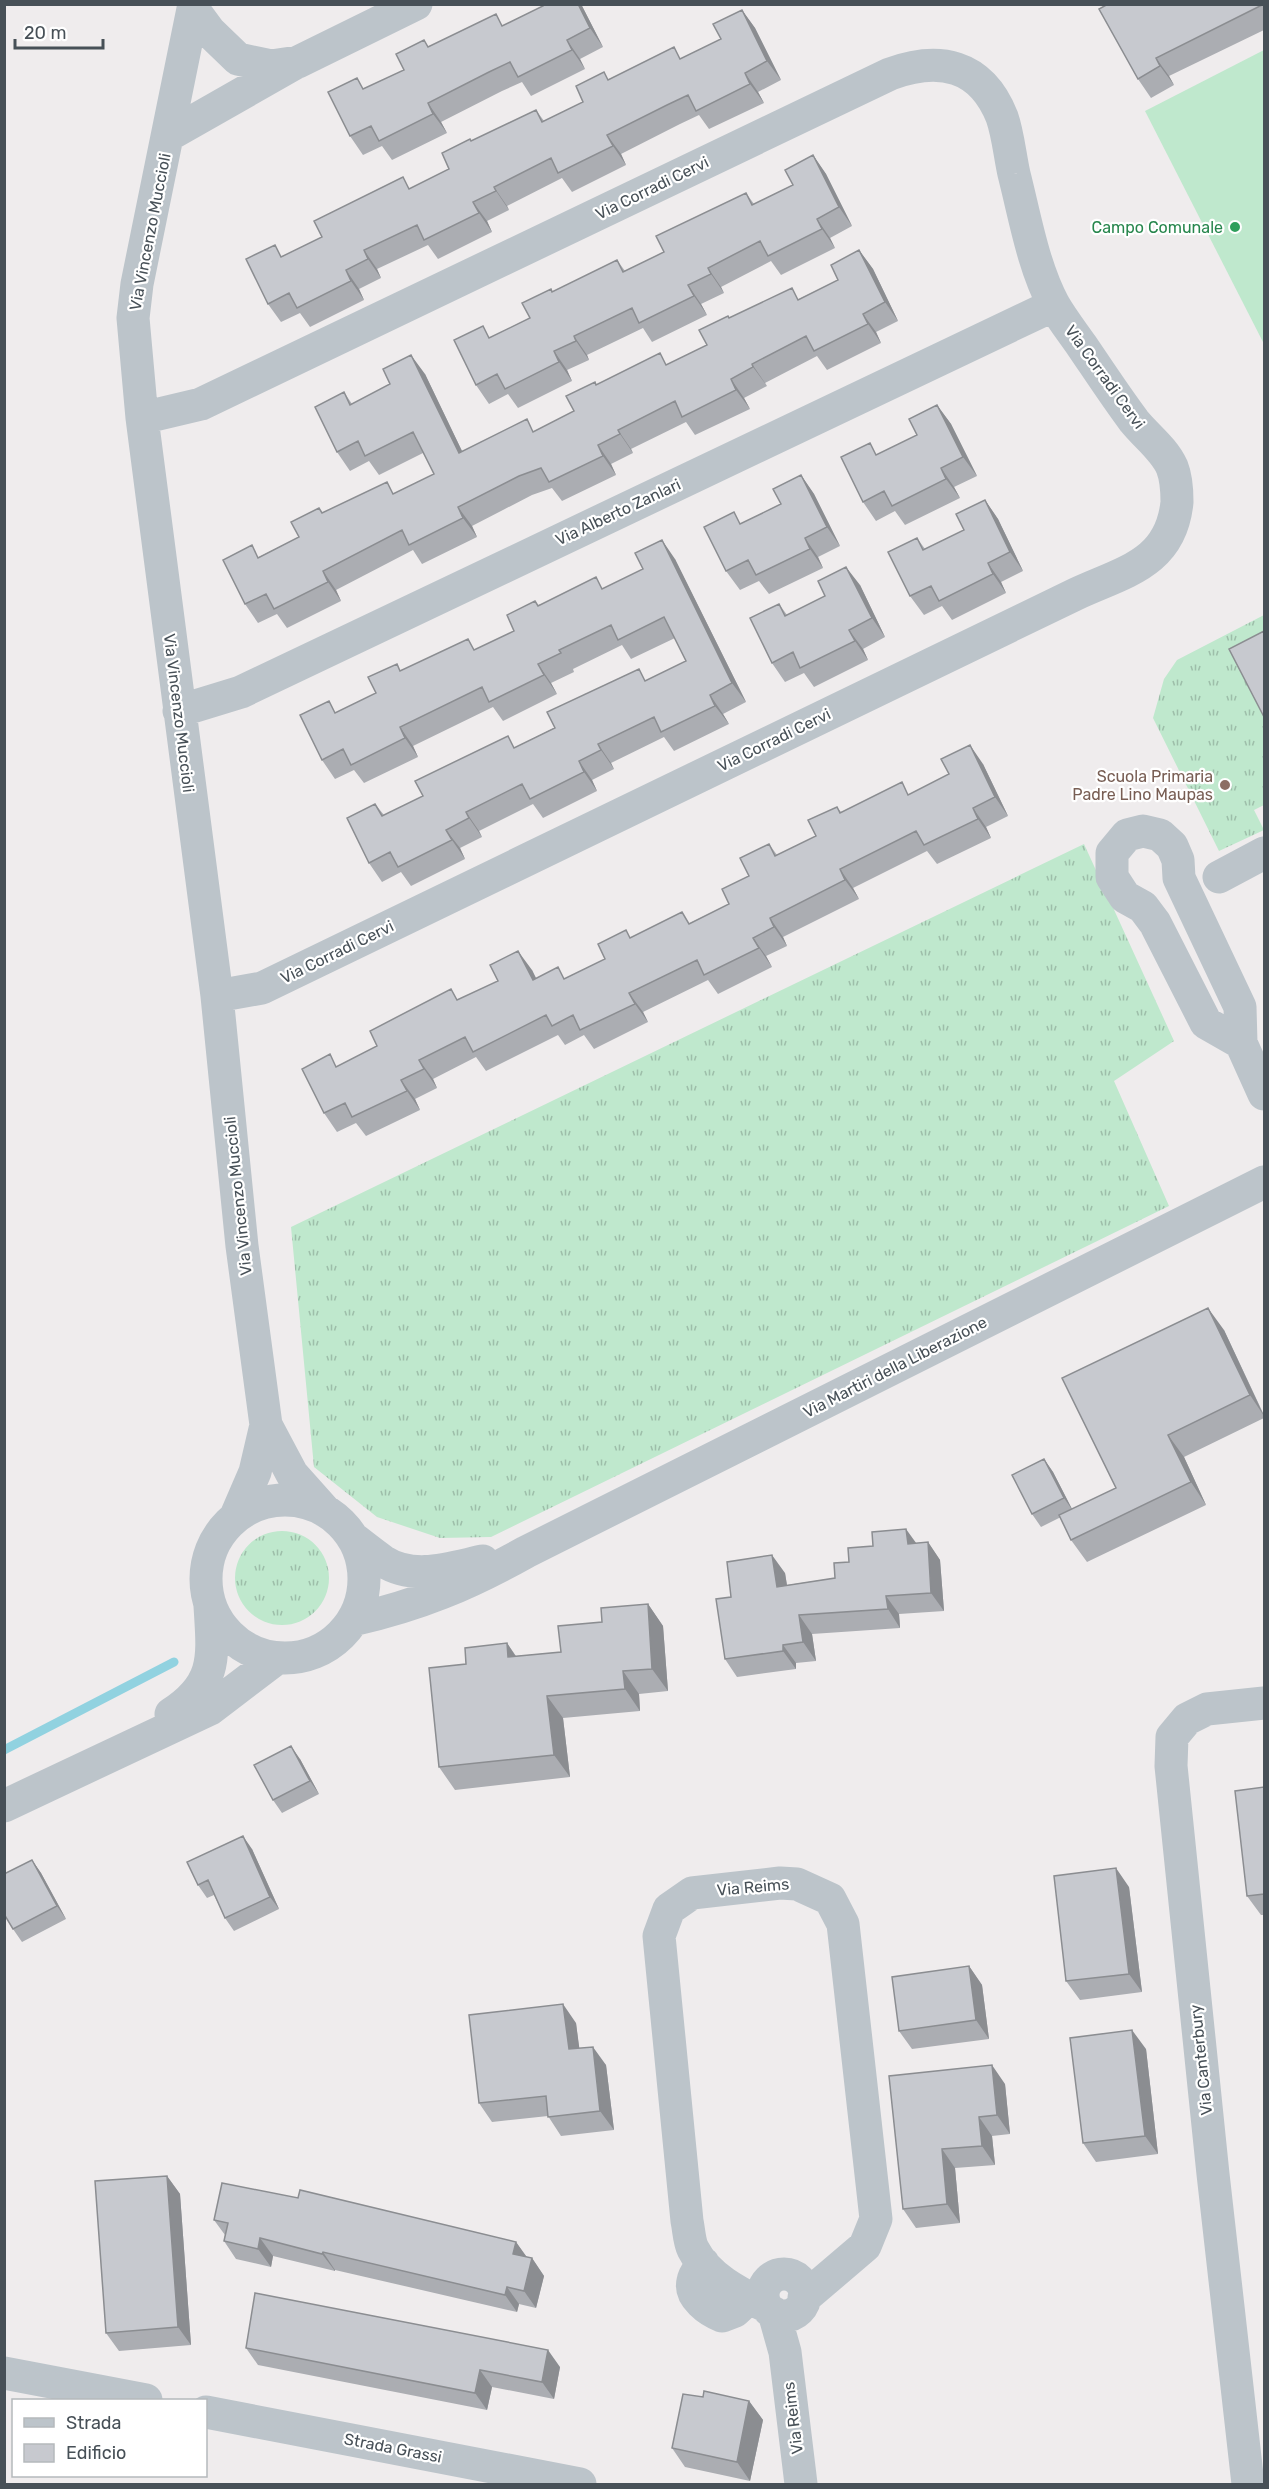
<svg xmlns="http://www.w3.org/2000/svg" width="1269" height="2489" viewBox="0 0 1269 2489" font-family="Rubik,sans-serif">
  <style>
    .grass { fill: url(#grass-tufts) }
    .pitch { fill: #bfe8cd }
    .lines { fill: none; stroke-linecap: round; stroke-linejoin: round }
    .stream { stroke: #91d2e0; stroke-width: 9 }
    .minor { stroke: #bcc4ca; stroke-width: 33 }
    .wall { fill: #abadb2 }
    .shaded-wall { fill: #8b8d91 }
    .building { fill: #c7c9cf; stroke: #8b8d91; stroke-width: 1.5 }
    .leisure-dot { fill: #2e9e5b; stroke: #fff; stroke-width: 2 }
    .education-dot { fill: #8d6e63; stroke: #fff; stroke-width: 2 }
    .labels { text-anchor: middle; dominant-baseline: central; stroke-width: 4.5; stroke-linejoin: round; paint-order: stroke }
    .street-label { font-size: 16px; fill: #475057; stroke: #fff }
    .leisure-label { font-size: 16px; fill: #27864d; stroke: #fff; text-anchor: end }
    .education-label { font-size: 16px; fill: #785e54; stroke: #fff; text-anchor: end }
  </style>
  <defs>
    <pattern id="grass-tufts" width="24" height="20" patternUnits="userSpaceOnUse" patternTransform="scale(1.5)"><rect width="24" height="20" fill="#bfe8cd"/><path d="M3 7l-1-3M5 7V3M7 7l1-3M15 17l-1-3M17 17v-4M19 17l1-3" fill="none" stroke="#9dbea9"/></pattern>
  </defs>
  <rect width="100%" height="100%" fill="#efeced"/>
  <path class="grass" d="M1264 615V805L1254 810 1264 830 1219 851 1153 718 1164 679 1177 660Z
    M1084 844 1174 1041 1114 1081 1169 1206 491 1537 440 1538 377 1517 314 1467 291 1227Z
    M235 1578a47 47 0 1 1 94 0a47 47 0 1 1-94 0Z"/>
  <path class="pitch" d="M1264 50V344L1145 111Z"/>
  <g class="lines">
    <path class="stream" d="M4 1750 174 1662"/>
    <path class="minor" d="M194 4 137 284 133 318 142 418 217 996 242 1246 266 1425
      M193 9 210 32 238 59 271 66 298 62 416 4
      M169 135 292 65
      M142 418 201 404 890 74C939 56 981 64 1002 117 1008 134 1010 156 1014 174 1025 217 1033 266 1054 305 1062 319 1073 333 1082 346 1099 371 1116 397 1134 421 1146 436 1164 449 1172 467 1176 477 1177 491 1177 502 1171 564 1123 572 1076 594L262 988 217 996
      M179 711 241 692 1054 305
      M1219 877 1264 853
      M1241 1043 1206 1023 1155 923 1143 907 1125 897 1112 877V853L1127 835 1143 831 1160 835 1172 846 1178 860 1179 878 1240 1007 1241 1043 1264 1094
      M206 1579a79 79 0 1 1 158 0a79 79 0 1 1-158 0Z
      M236 1516 255 1472 266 1425 292 1474 325 1511
      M354 1539C363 1546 373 1554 383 1561 414 1581 450 1568 483 1561
      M353 1620C419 1605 467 1585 526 1552L1264 1182
      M171 1714C218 1684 213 1656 210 1606
      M4 1806 210 1709 277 1658
      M703 2263C699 2269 694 2274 693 2281 689 2297 709 2311 722 2316L735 2311 749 2298
      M763 2295a21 21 0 1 1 42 0a21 21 0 1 1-42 0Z
      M766 2306C738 2293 707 2277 693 2249 689 2241 689 2230 687 2221L659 1936 669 1909 692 1893 780 1883 797 1884 830 1899 843 1924 876 2219 865 2246 804 2298
      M774 2313 785 2352 801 2484
      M4 2373 146 2400
      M206 2412 580 2484
      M1248 2484 1213 2174 1171 1766 1172 1737 1187 1719 1207 1709 1264 1703"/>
  </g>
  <path class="wall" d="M542 4H581L603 47 580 59 585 69 531 96 522 82 502 91 441 122 447 133 392 160 382 146 363 155 350 136 365 89 404 70 429 46 504 25 543 6Z
    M1264 4V30L1169 76 1174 85 1151 98 1138 79 1099 9Z
    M742 10 755 28 781 80 758 92 764 103 709 129 699 115 680 124 621 154 626 165 572 192 562 178 507 206 509 210 487 221 492 232 438 259 428 245 377 269 381 278 359 289 364 300 310 327 300 313 281 322 268 304 283 256 322 237 411 188 449 169 471 141 536 110 544 121 583 102 609 79 682 58 721 39Z
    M813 155 826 174 852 226 830 238 835 248 781 275 771 261 721 287 724 293 701 304 707 315 652 342 643 328 587 355 589 360 567 370 572 381 518 408 508 394 489 404 476 385 491 337 530 318 551 289 553 292 617 260 625 271 664 252 746 193 754 204 793 185Z
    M859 250 873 269 898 321 876 332 881 343 827 370 817 356 765 383 767 386 744 398 750 409 695 435 686 422 631 449 633 453 611 464 616 475 562 501 552 488 532 495 472 526 477 537 422 564 413 550 336 590 341 601 287 628 277 614 258 623 245 604 259 557 299 537 323 513 395 493 434 474 423 453 379 475 369 461 350 471 337 452 344 392 352 404 425 374 462 451 535 431 574 411 596 385 668 364 707 345 730 318 799 299 838 280Z
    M937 405 951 424 977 476 954 487 960 498 905 525 895 511 876 521 863 502 878 454 917 435Z
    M801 475 814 494 840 546 818 557 823 568 769 594 759 581 740 590 726 571 742 523 781 504Z
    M985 500 998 519 1023 571 1001 582 1006 593 952 620 942 606 924 615 910 596 917 538 925 549 964 530Z
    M675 559 746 702 723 714 729 724 674 751 664 737 611 763 614 769 592 780 597 791 543 818 533 804 479 831 482 837 460 848 465 859 411 886 401 872 382 882 369 863 375 804 384 815 423 796 516 747 686 661 675 638 631 659 622 645 573 669 574 672 551 683 557 694 503 721 493 707 413 746 418 757 364 783 354 770 335 779 322 760 337 712 376 693 401 670 475 650 514 631 535 601 538 605 604 588Z
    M860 585 885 637 863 649 868 660 814 687 804 673 785 682 772 663 779 604 787 615Z
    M983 764 1008 816 986 827 991 838 937 864 927 851 853 888 859 899 783 937 787 946 766 956 772 967 718 994 708 980 643 1012 648 1022 594 1049 584 1035 565 1045 558 1035 486 1071 476 1057 433 1079 437 1088 415 1099 420 1110 366 1136 356 1123 337 1132 324 1113 338 1066 377 1046 459 1000 532 970 536 978H566L605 959 631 937 690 923 729 904 749 876 769 844 777 855 816 836 837 807 841 812 910 794Z
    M1224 1330 1264 1415V1418L1184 1457 1206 1505 1087 1562 1071 1540 1061 1517 1041 1527 1032 1514 1044 1459 1053 1472 1072 1509 1116 1488Z
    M928 1542 940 1560 944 1611 899 1614 900 1628 812 1634 816 1661 796 1663V1669L737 1677 725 1659 731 1597 785 1573 787 1585 835 1578 849 1562 916 1543Z
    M648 1604 663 1626 668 1691 639 1694 640 1711 563 1718 570 1777 455 1790 439 1767 466 1664 507 1643 516 1656 561 1652 602 1622Z
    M300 1759 319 1794 282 1813 273 1800Z
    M1264 1787V1915H1261L1247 1896Z
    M252 1849 279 1909 234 1931 225 1918 214 1895 207 1898 198 1885Z
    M32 1860 41 1873 66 1919 22 1942 13 1929Z
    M1129 1887 1142 1992 1080 2000 1066 1981Z
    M969 1966 982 1985 989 2039 912 2049 899 2031Z
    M576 2023 579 2048 606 2065 614 2130 561 2136 548 2116 492 2122 479 2103Z
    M1146 2049 1158 2154 1096 2162 1083 2143Z
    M889 2076 1005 2084 1010 2134 992 2136 995 2165 955 2168 960 2223 916 2228 903 2209Z
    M167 2176 180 2194 191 2345 119 2351 106 2333Z
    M214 2220 516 2242 526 2257 532 2258 544 2276 536 2308 519 2304 517 2312 335 2270V2271L273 2256 271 2267 236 2259 224 2241 225 2235Z
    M246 2348 560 2367 554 2399 492 2387 487 2410 258 2365Z
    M703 2397 749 2401 763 2420 750 2481 685 2467 672 2448Z"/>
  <path class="shaded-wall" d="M578 4H581L603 47 590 28Z
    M742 10 755 28 781 80 767 61Z
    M567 40 580 59 585 69 572 50Z
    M1156 58 1169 76 1174 85 1160 66Z
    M745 73 758 92 764 103 750 84Z
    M428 103 441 122 447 133 433 114Z
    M607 135 621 154 626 165 613 146Z
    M813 155 826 174 852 226 839 207Z
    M494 187 507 206 509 210 496 191Z
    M473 202 487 221 492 232 479 213Z
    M817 219 830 238 835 248 822 229Z
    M364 250 377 269 381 278 368 259Z
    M859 250 873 269 898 321 885 302Z
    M708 268 721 287 724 293 711 274Z
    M346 270 359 289 364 300 351 281Z
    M688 285 701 304 707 315 694 296Z
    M863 314 876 332 881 343 868 324Z
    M574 336 587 355 589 360 576 341Z
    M554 351 567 370 572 381 559 362Z
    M411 355 425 374 472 472 459 453Z
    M752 364 765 383 767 386 753 367Z
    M731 379 744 398 750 409 736 390Z
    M937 405 951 424 977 476 963 457Z
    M618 430 631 449 633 453 620 434Z
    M598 445 611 464 616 475 603 456Z
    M941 468 954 487 960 498 946 479Z
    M801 475 814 494 840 546 827 527Z
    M985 500 998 519 1023 571 1010 552Z
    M458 507 472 526 477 537 463 518Z
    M805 538 818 557 823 568 810 549Z
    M662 540 675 559 746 702 732 683Z
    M988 563 1001 582 1006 593 993 574Z
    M846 567 860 585 885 637 872 618Z
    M323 571 336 590 341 601 328 582Z
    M849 630 863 649 868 660 855 641Z
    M538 664 551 683 557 694 544 675Z
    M710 695 723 714 729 724 715 706Z
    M400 727 413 746 418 757 405 738Z
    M598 744 611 763 614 769 601 750Z
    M970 745 983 764 1008 816 995 797Z
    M579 761 592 780 597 791 584 772Z
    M973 808 986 827 991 838 978 819Z
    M466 812 479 831 482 837 469 818Z
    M446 830 460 848 465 859 452 840Z
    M840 869 853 888 859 899 845 880Z
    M770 918 783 937 787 946 774 927Z
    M753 938 766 956 772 967 759 948Z
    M518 951 532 970 546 999 533 980Z
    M629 993 643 1012 648 1022 635 1004Z
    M419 1060 433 1079 437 1088 424 1069Z
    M401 1080 415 1099 420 1110 407 1091Z
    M1208 1308 1224 1330 1264 1416 1250 1395Z
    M1168 1435 1184 1457 1206 1505 1191 1482Z
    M1044 1459 1053 1472 1073 1511 1064 1498Z
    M906 1529 919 1547 908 1544Z
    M928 1542 940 1560 944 1611 931 1593Z
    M772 1555 785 1573 790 1605 777 1587Z
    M886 1596 899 1614 900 1628 888 1609Z
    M648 1604 663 1626 668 1691 652 1669Z
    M799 1615 812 1634 816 1661 803 1642Z
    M507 1643 522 1666 508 1657Z
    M783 1645 796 1663V1669L783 1651Z
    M623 1671 639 1694 640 1711 625 1689Z
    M547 1696 563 1718 570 1777 554 1755Z
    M291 1746 300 1759 319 1794 310 1781Z
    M243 1836 252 1849 279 1909 270 1897Z
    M32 1860 41 1873 66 1919 57 1906Z
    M1116 1868 1129 1887 1142 1992 1129 1974Z
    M969 1966 982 1985 989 2039 976 2020Z
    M563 2004 576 2023 582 2068 569 2049Z
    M1132 2030 1146 2049 1158 2154 1145 2136Z
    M593 2047 606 2065 614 2130 600 2111Z
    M992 2065 1005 2084 1010 2134 997 2115Z
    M979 2117 992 2136 995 2165 982 2146Z
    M942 2149 955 2168 960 2223 947 2204Z
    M167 2176 180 2194 191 2345 178 2327Z
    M260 2238 273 2256 271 2267 258 2249Z
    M516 2242 529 2260 513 2254Z
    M323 2252 335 2270V2271L322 2254Z
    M532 2258 544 2276 536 2308 524 2291Z
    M507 2287 519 2304 517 2312 505 2295Z
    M548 2350 560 2367 554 2399 542 2382Z
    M480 2370 492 2387 487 2410 475 2393Z
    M749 2401 763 2420 750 2481 737 2462Z"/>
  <path class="building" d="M542 4H578L590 28 567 40 572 50 518 77 510 62 489 72 428 103 433 114 379 141 371 126 350 136 328 92 357 78 363 89 404 70 396 54 424 40 428 47 496 14 502 26 543 6Z
    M1108 4H1264L1156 58 1160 66 1138 79 1099 9Z
    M742 10 767 61 745 73 750 84 696 111 688 95 667 105 607 135 613 146 558 173 551 158 494 187 496 191 473 202 479 213 424 240 417 225 364 250 368 259 346 270 351 281 297 308 289 293 268 304 246 259 275 245 281 257 322 237 314 221 403 177 409 189 449 169 442 153 470 139 471 141 536 110 542 122 583 102 576 86 604 72 608 80 674 47 680 59 721 39 713 24Z
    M813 155 839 207 817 219 822 229 768 256 760 241 708 268 711 274 688 285 694 296 639 323 632 308 574 336 576 341 554 351 559 362 505 389 497 374 476 385 454 340 483 326 489 338 530 318 522 303 551 289 552 292 617 260 623 272 664 252 656 236 746 193 752 205 793 185 785 170Z
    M859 250 885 302 863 314 868 324 814 351 806 336 752 364 753 367 731 379 736 390 682 417 675 401 618 430 620 434 598 445 603 456 549 482 541 468 519 476 458 507 463 518 409 545 402 530 323 571 328 582 274 609 266 594 245 604 223 560 252 545 258 558 299 537 291 522 319 508 322 513 387 482 393 494 434 474 413 432 365 456 358 441 337 452 315 407 344 392 350 405 390 384 383 369 411 355 459 453 527 419 533 432 574 411 566 396 595 382 596 385 660 353 666 365 707 345 699 330 728 316 729 318 792 288 798 300 838 280 831 265Z
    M937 405 963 457 941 468 946 479 892 506 884 491 863 502 841 457 870 443 876 455 917 435 909 419Z
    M801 475 827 527 805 538 810 549 756 575 748 560 726 571 704 527 734 512 740 524 781 504 773 489Z
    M985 500 1010 552 988 563 993 574 939 601 931 586 910 596 888 552 917 538 923 550 964 530 956 514Z
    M662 540 732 683 710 695 715 706 661 732 654 717 598 744 601 750 579 761 584 772 530 799 522 784 466 812 469 818 446 830 452 840 398 867 390 852 369 863 347 818 375 804 382 816 423 796 415 781 508 736 514 748 555 728 547 712 639 669 645 681 686 661 664 617 618 640 611 625 559 650 561 653 538 664 544 675 489 702 482 687 400 727 405 738 351 765 343 749 322 760 300 715 329 701 335 713 376 693 368 677 397 664 400 671 468 639 474 650 514 631 507 615 535 601 538 606 596 577 602 589 643 569 635 553Z
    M846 567 872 618 849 630 855 641 800 668 793 652 772 663 750 618 779 604 785 616 825 596 818 581Z
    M1264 631V717L1229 649Z
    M970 745 995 797 973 808 978 819 924 845 916 831 840 869 845 880 770 918 774 927 753 938 759 948 704 975 697 960 629 993 635 1004 580 1030 573 1015 552 1026 546 1015 473 1052 465 1037 419 1060 424 1069 401 1080 407 1091 352 1117 345 1103 324 1113 302 1069 330 1054 336 1067 377 1046 370 1031 451 989 457 1000 498 981 490 965 518 951 533 980 558 967 564 979 605 959 598 944 626 930 630 938 682 912 689 924 729 904 722 889 749 876 740 858 769 844 775 856 816 836 808 820 837 807 840 813 902 782 908 795 949 774 941 759Z
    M1208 1308 1250 1395 1168 1435 1191 1482 1071 1540 1059 1515 1116 1488 1062 1378Z
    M1044 1459 1064 1498 1032 1514 1012 1475Z
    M906 1529 908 1544 928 1542 931 1593 886 1596 888 1609 799 1615 803 1642 783 1645V1651L725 1659 716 1599 731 1597 727 1562 772 1555 777 1587 835 1578 834 1563 849 1562 848 1548 873 1546 872 1532Z
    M648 1604 652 1669 623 1671 625 1689 547 1696 554 1755 439 1767 429 1668 466 1664 465 1648 507 1643 508 1657 561 1652 558 1626 602 1622 601 1608Z
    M291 1746 310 1781 273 1800 254 1765Z
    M1264 1787V1894L1247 1896 1235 1791Z
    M243 1836 270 1897 225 1918 208 1880 198 1885 187 1862Z
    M32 1860 57 1906 13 1929 4 1914V1874Z
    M1116 1868 1129 1974 1066 1981 1054 1876Z
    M969 1966 976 2020 899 2031 892 1977Z
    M563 2004 569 2049 593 2047 600 2111 548 2117 546 2096 479 2103 469 2015Z
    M1132 2030 1145 2136 1083 2143 1070 2038Z
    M992 2065 997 2115 979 2117 982 2146 942 2149 947 2204 903 2209 889 2076Z
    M167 2176 178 2327 106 2333 95 2181Z
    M222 2183 298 2198 300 2190 516 2242 513 2254 532 2258 524 2291 507 2287 505 2295 323 2252 322 2254 260 2238 258 2249 224 2241 228 2223 214 2220Z
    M255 2293 548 2350 542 2382 480 2370 475 2393 246 2348Z
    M704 2391 749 2401 737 2462 672 2448 683 2394 703 2397Z"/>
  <circle class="leisure-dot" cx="1235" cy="227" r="6"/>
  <circle class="education-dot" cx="1225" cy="785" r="6"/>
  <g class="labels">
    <g class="street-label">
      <text transform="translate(652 188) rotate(-26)">Via Corradi Cervi</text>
      <text transform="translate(150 232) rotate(-79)">Via Vincenzo Muccioli</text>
      <text transform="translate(1105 377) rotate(54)">Via Corradi Cervi</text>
      <text transform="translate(618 512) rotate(-25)">Via Alberto Zanlari</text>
      <text transform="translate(179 713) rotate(83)">Via Vincenzo Muccioli</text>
      <text transform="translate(774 740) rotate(-26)">Via Corradi Cervi</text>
      <text transform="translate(337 952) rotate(-26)">Via Corradi Cervi</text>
      <text transform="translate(238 1196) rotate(-96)">Via Vincenzo Muccioli</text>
      <text transform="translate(895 1367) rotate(-27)">Via Martiri della Liberazione</text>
      <text transform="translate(753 1887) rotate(-5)">Via Reims</text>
      <text transform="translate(1201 2060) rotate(-96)">Via Canterbury</text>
      <text transform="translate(793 2418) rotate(-97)">Via Reims</text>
      <text transform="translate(393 2448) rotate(11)">Strada Grassi</text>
    </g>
    <g class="leisure-label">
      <text x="1223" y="227">Campo Comunale</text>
    </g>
    <g class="education-label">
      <text x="1213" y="776">Scuola Primaria<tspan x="1213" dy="18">Padre Lino Maupas</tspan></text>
    </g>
  </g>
  <rect width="1269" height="2489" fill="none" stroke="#475057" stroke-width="12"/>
  <rect x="12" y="2399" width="195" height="78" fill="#ffffff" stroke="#b5b9bc" stroke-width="1.5"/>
  <rect x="24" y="2418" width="30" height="9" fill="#bcc4ca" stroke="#b5b9bc" stroke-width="1.5"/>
  <text x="66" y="2429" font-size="18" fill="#475057">Strada</text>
  <rect x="24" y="2444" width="30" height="18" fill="#c7c9cf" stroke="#b5b9bc" stroke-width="1.5"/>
  <text x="66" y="2459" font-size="18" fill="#475057">Edificio</text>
  <path d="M15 39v9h88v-9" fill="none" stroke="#475057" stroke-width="3"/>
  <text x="24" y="39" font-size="18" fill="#475057" stroke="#ffffff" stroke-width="4.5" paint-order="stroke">20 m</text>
</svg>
